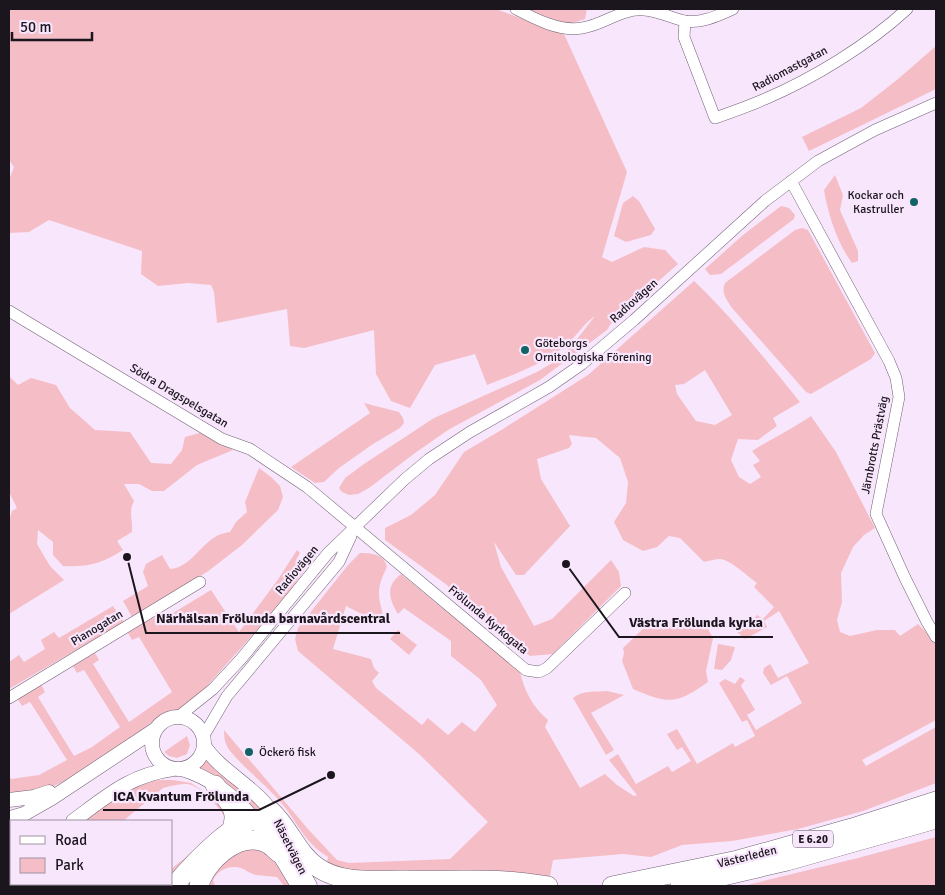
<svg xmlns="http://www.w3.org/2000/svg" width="945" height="895" viewBox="0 0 945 895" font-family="Signika,sans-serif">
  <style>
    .green { fill: #f5bec6; fill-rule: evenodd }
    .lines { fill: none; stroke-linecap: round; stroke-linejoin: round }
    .minor-casing { stroke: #706174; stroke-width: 12 }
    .tertiary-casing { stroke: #706174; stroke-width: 15 }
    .trunk-casing { stroke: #706174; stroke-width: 20 }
    .minor { stroke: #fff; stroke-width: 11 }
    .tertiary { stroke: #fff; stroke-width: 14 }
    .trunk { stroke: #fff; stroke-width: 19 }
    .poi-dot { fill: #126365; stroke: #f8e6fc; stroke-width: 2 }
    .labels { text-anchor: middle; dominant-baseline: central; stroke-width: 4.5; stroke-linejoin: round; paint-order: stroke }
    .shield { fill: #f8e6fc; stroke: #5d5460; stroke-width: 1 }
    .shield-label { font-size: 11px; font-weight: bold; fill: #1b151d }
    .street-label { font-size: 12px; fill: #1b151d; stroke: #f8e6fc }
    .poi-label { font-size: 12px; fill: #1b151d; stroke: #f8e6fc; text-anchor: start }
    .leader { fill: none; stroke: #1b151d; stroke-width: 2 }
    .callout-dot { fill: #1b151d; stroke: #f8e6fc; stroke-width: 2 }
    .callout-label { font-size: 14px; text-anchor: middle; font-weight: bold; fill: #1b151d; stroke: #f8e6fc; stroke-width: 4.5; stroke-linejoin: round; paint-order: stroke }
  </style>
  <rect width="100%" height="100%" fill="#f8e6fc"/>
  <path class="green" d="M9 9H496L564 34 627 172 602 257 612 262 644 247 665 250 678 264 612 322 607 330 540 380 448 430 415 453 369 488 358 494 349 495 342 492 339 488 345 478 364 464 434 418 537 372 559 359 570 348 595 316C583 324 576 337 565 346 543 364 513 375 487 385L475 354 435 365 410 408 391 401 376 374 374 330 304 348 290 346 287 309 217 323 214 292 211 285 188 283 158 286 141 274 142 251 49 220 29 232 9 233V180L14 167 9 160Z
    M529 9H587L585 19 569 24 551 20Z
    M936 46V89L809 151 802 137 861 108 898 79Z
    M835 175 843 195 840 210 858 251V261L852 263C837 243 828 214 824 190Z
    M633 196 639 201 655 229 651 235 626 242 614 236 623 203Z
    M781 206 789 208 795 215 794 219 721 274 710 275 705 269 743 235Z
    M802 228 808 230 875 353 871 359 811 394 806 392 732 308C726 299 721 293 725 283L795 230Z
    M694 281C733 318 766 360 800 402L773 418 777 426 758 440 738 439 731 460 739 477 750 484 761 477 753 465 760 461 752 451C771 439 792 429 811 416L836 452 875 528 864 535 853 547 841 573 842 602 837 620 840 632 850 636 877 630H895L900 636 918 624 936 642V720L862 760 866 766 936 727V783L863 811 798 829 732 841 682 845 651 857 623 854 553 860 550 876 388 875 326 867 328 857C303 842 297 820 278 799 263 782 245 769 231 752 225 745 224 739 224 730L308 829 337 860 349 863 450 859 488 822 419 754 298 651 295 639 298 628 348 565 360 553C372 553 384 554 387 567 383 575 379 584 379 593 379 608 385 609 381 624L346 606 333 649 371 659 374 668 379 673 372 681 376 688 422 725 428 718 448 735 462 722 475 732 497 705 481 680 451 656V641L404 608 398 614C389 599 385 586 401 574L520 672C525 692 532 706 548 720L545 727 580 788 605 774 617 785 634 796 637 795 609 760 618 754 636 784 668 766 672 772 691 761 682 747 677 750 667 734 677 729 697 764 733 743 735 747 755 736 747 720 742 722 719 683 725 679 735 684 740 677 745 680 741 686 755 710 747 715 756 730 802 703 787 676 771 685 763 673 764 668 770 664 778 678 809 663 779 611 764 621 767 627 745 639 737 632 732 623 733 619 745 629 757 615 763 619 774 607 754 587 757 583C747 576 731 560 720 559 715 559 709 561 704 562L680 538 669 536 657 547 643 551 623 540 614 522 626 503 628 482 620 458 596 438 569 435 572 444 569 448 537 459 541 479 570 526 524 575H516L494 542 501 567 534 626 552 619 611 560 619 572 621 586 553 654 530 656 504 635 475 616 447 585 385 540V528L411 515 435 495 464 452 503 429 588 375ZM705 370 732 415 715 425 696 421 677 394 675 385 684 384Z
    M9 376 18 385 31 378 56 385 70 408 95 430 130 432 151 463 171 464 182 450 185 437 203 432 233 450 197 465 164 491H152L139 484H124L134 501C128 513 133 518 132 532L117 541 123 550C101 564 89 567 63 566L53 555V542L38 530 37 544 50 566 64 580 9 614V521L12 511 17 508 9 492Z
    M364 403 399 412 403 418 404 423 400 428 373 444 339 468 324 482 315 483 291 467 370 413Z
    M259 468 271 477 280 486 283 497 278 510 242 545 207 572 132 617 123 601 148 586 143 572 146 564 162 555 170 569C189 568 200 546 215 537 219 534 225 533 230 532L236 522 247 512 245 502Z
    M297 550 300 553 296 560 303 565 305 569 289 592 258 629 207 686 180 710 159 716 142 731 71 778 50 788 9 795V775L11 779 39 775 67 760 30 702 22 706 17 698 41 684 45 692 38 697 74 756 92 747 120 727 84 670 77 673 73 666 95 653 99 660 93 664 129 722 172 692 139 637 132 640 128 633 154 617 158 622 211 590 239 632 277 581Z
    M113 606 124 622 9 689V662L19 655 24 662 45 649 41 640 54 632 59 638Z
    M660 620 677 621 708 629 713 638 706 671 708 682C676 705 668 704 633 689L622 661 624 653 623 648 649 623Z
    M398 630 417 645 409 655 390 639Z
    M718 644 735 647 731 660 722 670 714 669Z
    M607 691 624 695 591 713 614 750 606 755 573 698C582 690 596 692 607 691Z
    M187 736 190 745 187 754 177 758 169 756 164 752Z
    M205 756 269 815H260L231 787 221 779 195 767Z
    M159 780H173L191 783 224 805 229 819 171 883V869L220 830 226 819C220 808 200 785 187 784 180 784 170 786 163 788L123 821H83C107 804 130 786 159 780Z
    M936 837V886H743L858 858Z
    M241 849H267L293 886H284L277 877C270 876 263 876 256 875 251 874 246 870 241 868 230 865 219 869 213 880L215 886H206L213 873Z"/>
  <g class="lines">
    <g class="minor-casing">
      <path id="minor" d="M516 9C535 19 560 32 582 28 604 25 621 8 644 10 659 11 671 18 685 21 701 24 719 15 733 9
        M685 21 684 37 715 118C732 112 749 106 765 99 814 78 868 45 907 9
        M791 181 889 361 896 378 899 397 876 514 905 578 927 622 936 637
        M9 311 222 439 250 449 307 487 526 670 539 672 547 668 625 593
        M9 698 200 582
        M178 717 213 689 241 659 328 553 405 479 429 459 470 432 549 387 582 364 634 320 765 201 818 161 875 130 936 103
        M203 737 227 696 339 562 351 536"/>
    </g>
    <g class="tertiary-casing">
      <path id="tertiary" d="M152 743a26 26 0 1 1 52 0a26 26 0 1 1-52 0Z
        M204 746C223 774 259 788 276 819
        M182 769C239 786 270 838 298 886
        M9 800 34 797 49 792
        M10 818 24 814 52 798 156 729
        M73 821C107 796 130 775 173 769
        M285 841 310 886
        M9 869 11 868"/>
    </g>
    <g class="trunk-casing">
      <path id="trunk" d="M215 785C228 801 240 810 231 831
        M271 811C289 827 297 853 317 867 341 884 375 880 403 880 437 881 472 879 506 881 520 882 534 884 548 886
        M174 886C189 868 241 809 267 821 272 823 276 830 280 834
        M199 886C205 862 237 832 264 842 270 844 274 849 279 853
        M612 886 738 860 852 828 936 801
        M680 886 787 861 936 819"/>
    </g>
    <use href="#minor" class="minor"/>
    <use href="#tertiary" class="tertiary"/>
    <use href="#trunk" class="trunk"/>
  </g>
  <g class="poi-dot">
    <circle cx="914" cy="202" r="5"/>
    <circle cx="525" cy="350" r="5"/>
    <circle cx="249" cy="752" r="5"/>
  </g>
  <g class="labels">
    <rect class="shield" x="793" y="830.5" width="40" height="17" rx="4"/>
    <g class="shield-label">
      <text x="813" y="839">E 6.20</text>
    </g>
    <g class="street-label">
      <text transform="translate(790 69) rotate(-28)">Radiomastgatan</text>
      <text transform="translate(634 301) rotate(-42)">Radiovägen</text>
      <text transform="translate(179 396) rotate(31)">Södra Dragspelsgatan</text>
      <text transform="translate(875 445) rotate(-79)">Järnbrotts Prästväg</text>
      <text transform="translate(297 570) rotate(-50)">Radiovägen</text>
      <text transform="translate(488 620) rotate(40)">Frölunda Kyrkogata</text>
      <text transform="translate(97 628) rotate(-31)">Pianogatan</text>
      <text transform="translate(290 847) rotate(63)">Näsetvägen</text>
      <text transform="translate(747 857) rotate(-14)">Västerleden</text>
    </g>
    <g class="poi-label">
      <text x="904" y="195" text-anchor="end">Kockar och<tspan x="904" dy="14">Kastruller</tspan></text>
      <text x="535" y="343">Göteborgs<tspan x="535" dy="14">Ornitologiska Förening</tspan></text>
      <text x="259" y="752">Öckerö fisk</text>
    </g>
  </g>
  <path class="leader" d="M127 557L146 633H400M566 564L619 637H773M331 775L259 810H103"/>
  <g class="callout-dot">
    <circle cx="127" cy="557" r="5"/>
    <circle cx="566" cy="564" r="5"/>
    <circle cx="331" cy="775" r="5"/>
  </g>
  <g class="callout-label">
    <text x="273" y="623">Närhälsan Frölunda barnavårdscentral</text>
    <text x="696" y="627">Västra Frölunda kyrka</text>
    <text x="181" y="801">ICA Kvantum Frölunda</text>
  </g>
  <rect width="945" height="895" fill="none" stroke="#1b151d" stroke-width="20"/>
  <rect x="10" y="820" width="162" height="65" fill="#f8e6fc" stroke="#a092a3"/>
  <rect x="20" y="836" width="25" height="8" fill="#ffffff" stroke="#a092a3"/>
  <text x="55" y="845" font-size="15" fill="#1b151d">Road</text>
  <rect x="20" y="858" width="25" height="15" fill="#f5bec6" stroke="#a092a3"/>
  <text x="55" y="870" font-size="15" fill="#1b151d">Park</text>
  <path d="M12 32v8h80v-8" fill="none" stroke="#1b151d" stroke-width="2.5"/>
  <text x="20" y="32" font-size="15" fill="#1b151d" stroke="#f8e6fc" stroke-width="4" paint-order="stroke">50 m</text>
</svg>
